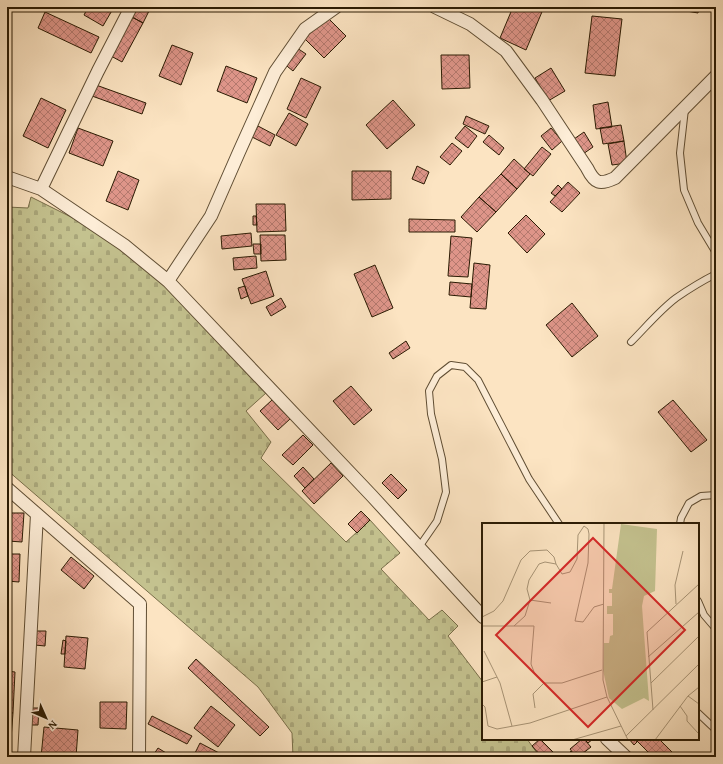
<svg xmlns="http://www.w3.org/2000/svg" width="723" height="764" viewBox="0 0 723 764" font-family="'Gentium Book Plus',serif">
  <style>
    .cemetery { fill: url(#cemetery-stones); stroke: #786e49 }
    .building { fill: url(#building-cross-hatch); stroke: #2b1b03 }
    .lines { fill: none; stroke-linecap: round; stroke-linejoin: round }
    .lane-casing { stroke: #5f4d33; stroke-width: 8 }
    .street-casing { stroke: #5f4d33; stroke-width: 14 }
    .lane { stroke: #fdedd7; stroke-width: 6 }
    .street { stroke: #fdedd7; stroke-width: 12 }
    .inset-road { fill: none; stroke: #a89476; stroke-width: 1 }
    .view { fill: #d62828; fill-opacity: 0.15; stroke: #d62828; stroke-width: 2 }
    .inset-edge { fill: none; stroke: #2b1b03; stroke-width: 2 }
  </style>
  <defs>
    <pattern id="cemetery-stones" width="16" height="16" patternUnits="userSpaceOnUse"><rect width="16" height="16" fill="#c4c28f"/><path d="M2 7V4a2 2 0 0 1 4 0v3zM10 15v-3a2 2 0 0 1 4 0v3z" fill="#a9a67a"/></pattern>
    <pattern id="building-cross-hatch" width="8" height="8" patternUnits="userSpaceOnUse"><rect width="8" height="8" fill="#de9589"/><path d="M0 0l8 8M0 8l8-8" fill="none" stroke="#b4796e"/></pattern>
  </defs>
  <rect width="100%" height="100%" fill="#fce4c2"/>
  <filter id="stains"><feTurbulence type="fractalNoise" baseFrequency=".005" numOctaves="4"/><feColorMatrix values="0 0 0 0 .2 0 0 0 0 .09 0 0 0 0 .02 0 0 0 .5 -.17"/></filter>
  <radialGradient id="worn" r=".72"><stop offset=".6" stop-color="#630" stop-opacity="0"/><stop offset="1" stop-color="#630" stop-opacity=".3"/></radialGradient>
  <path class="cemetery" d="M31 197 99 231 163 282 266 393 246 411 271 442 261 458 346 542 370 520 400 553 381 569 429 620 442 610 458 626 448 636 483 682V739H527L540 757H293L292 733 258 687 7 470V207L28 208Z"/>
  <path class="building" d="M88 7H114L103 26 84 15Z
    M138 7H151L143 23 132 17Z
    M513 7H544L526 50 500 38Z
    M676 7H699L698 13 675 9Z
    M45 12 99 37 91 53 38 28Z
    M323 13 346 36 324 58 301 35Z
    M592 16 622 19 615 76 585 73Z
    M132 17 143 23 122 62 111 56Z
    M172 45 193 53 181 85 159 76Z
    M294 46 306 54 293 71 282 62Z
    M441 55H469L470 88 442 89Z
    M226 66 257 78 247 103 217 91Z
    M551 68 565 91 548 101 535 78Z
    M301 78 321 87 306 118 287 109Z
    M96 85 146 103 142 114 92 96Z
    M41 98 66 110 48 148 23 136Z
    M393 100 415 125 387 149 366 125Z
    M608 102 612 127 596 129 593 105Z
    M289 113 308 124 296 146 276 135Z
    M466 116 489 126 485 134 463 124Z
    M621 125 624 141 603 144 600 128Z
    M258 126 275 135 270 146 252 137Z
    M465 126 477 136 468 148 455 138Z
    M78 128 113 141 103 166 69 153Z
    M551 128 562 141 552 150 541 136Z
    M584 132 593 147 583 154 574 139Z
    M489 135 504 148 499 155 483 142Z
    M624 141 627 163 612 165 608 144Z
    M452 143 462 151 450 165 440 157Z
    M542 147 551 154 533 176 524 169Z
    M514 159 530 174 517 189 501 174Z
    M417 166 429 172 424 184 412 179Z
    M118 171 139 180 128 210 106 201Z
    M352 171H391V199L352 200Z
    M501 174 517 189 496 212 479 197Z
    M568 182 580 193 562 212 550 202Z
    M558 185 562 189 555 196 551 193Z
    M479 197 496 212 477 232 461 217Z
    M256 204H285L286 231 257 232Z
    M526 215 545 234 527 253 508 233Z
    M253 216H256L257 225H253Z
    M409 219 455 220V232H409Z
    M251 233 252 246 222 249 221 236Z
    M260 235H285L286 260 261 261Z
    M451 236 472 238 468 277 448 276Z
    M253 244H261V254H254Z
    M256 256 257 268 234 270 233 258Z
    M474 263 490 265 486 309 470 308Z
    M375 265 393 308 372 317 354 274Z
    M266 271 274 296 251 304 242 279Z
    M450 282 472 284 471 297 449 295Z
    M245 286 248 296 241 299 238 288Z
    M281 298 286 307 271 316 266 307Z
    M572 303 598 336 572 357 546 325Z
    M406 341 410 348 393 359 389 353Z
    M351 386 372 410 354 425 333 401Z
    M272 400 290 419 278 430 260 411Z
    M673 400 707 440 691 452 658 412Z
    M303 435 313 445 293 465 282 455Z
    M331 463 343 476 314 504 302 491Z
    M303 467 314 479 305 488 294 476Z
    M391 474 407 490 398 499 382 483Z
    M361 511 370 520 357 533 348 524Z
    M9 513H24L22 542 8 541Z
    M7 554H20L19 582 7 581Z
    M71 557 94 576 84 589 61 570Z
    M36 631H46L45 646 35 645Z
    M66 636 88 638 85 669 64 667Z
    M63 640 66 641 65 654H61Z
    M196 659 269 727 260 736 188 668Z
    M7 671 15 672 13 713 7 712Z
    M100 702H127L126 729 100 728Z
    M211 706 235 725 218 747 194 728Z
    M30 708H39L38 725H30Z
    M7 712 13 713 11 739H7Z
    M152 716 192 736 187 744 148 724Z
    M44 727 78 730 76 757H41Z
    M540 739 554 753 550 757H542L532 746Z
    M582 739H584L591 747 578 757H576L570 749Z
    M584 739H593L588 743Z
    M629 739H635L637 742 634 745Z
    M635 739H659L677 757H653Z
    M200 743 221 754 219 757H193Z
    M158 748 171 756V757H152Z
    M571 751 576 757H565Z
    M266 753 273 757H264Z"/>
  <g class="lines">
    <g class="lane-casing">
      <path id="lane" d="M685 109 680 153 684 190 698 223 716 253
        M631 342C646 327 660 310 676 298 689 289 702 281 716 274
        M680 524 681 518 689 503 701 496 716 495
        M419 547 437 521 446 492 442 459 431 414 429 391 437 376 451 365 465 367 478 380 529 479 559 524
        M698 601 704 615 716 629
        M698 713 716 730"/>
    </g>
    <g class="street-casing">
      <path id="street" d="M435 7 470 24 506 51 542 100 587 168C595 184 600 185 615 178L716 76
        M7 177 41 189 124 245 168 281 372 496 483 617
        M41 189 98 71 131 7
        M168 281 211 216 239 152 275 72 305 29 336 7
        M7 488 140 604 139 757
        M607 739 626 757
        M24 757 37 514"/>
    </g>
    <use href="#lane" class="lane"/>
    <use href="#street" class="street"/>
  </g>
  <g transform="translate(482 523)">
    <rect width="217" height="217" fill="#fce4c2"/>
    <path d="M139 1 175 6 173 68 162 73 160 83 167 178 162 175 140 186 127 175 121 147 122 120H127L128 113 131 112V91H125V83H130V70H127V66H130Z" fill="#c4c28f"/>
    <path class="inset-road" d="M122 0 121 157 125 174 146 217M69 80 48 77 45 66 47 57 57 41 63 39 74 41 80 51 88 49 95 36 96 12 102 3 106 6 107 11 106 40 93 98 101 99 112 84 122 81M194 81 193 62 201 28M0 94 12 88 21 78 39 37 48 28 65 27 72 34 74 41M0 103H52L49 141 52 149 62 160H80L120 147M32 103 43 93 48 77M2 128 18 160 30 203M166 134 217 89M0 159 15 154M169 160 217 113M206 173 217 181M0 181 3 184 6 203 15 206 48 200 125 174M198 183 205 193V198L216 210M53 185 51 171 62 160M171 187 165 109 217 61M144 213 217 141M90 217 139 203M173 217 206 173 217 164"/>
    <path class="view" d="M111 15 203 107 106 204 14 112Z"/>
    <rect width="217" height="217" class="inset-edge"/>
  </g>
  <rect width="723" height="764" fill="none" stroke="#fce4c2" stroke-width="24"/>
  <rect x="8" y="8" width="707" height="748" fill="none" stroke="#2b1b03" stroke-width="2"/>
  <rect x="12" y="12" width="699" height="740" fill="none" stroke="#2b1b03"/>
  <g transform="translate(46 718) rotate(135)" stroke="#fdedd7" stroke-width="3" paint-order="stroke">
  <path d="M0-3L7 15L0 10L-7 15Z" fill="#2b1b03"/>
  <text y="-6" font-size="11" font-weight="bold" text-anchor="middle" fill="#2b1b03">N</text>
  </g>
  <rect width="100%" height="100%" filter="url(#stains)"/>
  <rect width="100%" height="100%" fill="url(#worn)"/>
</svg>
